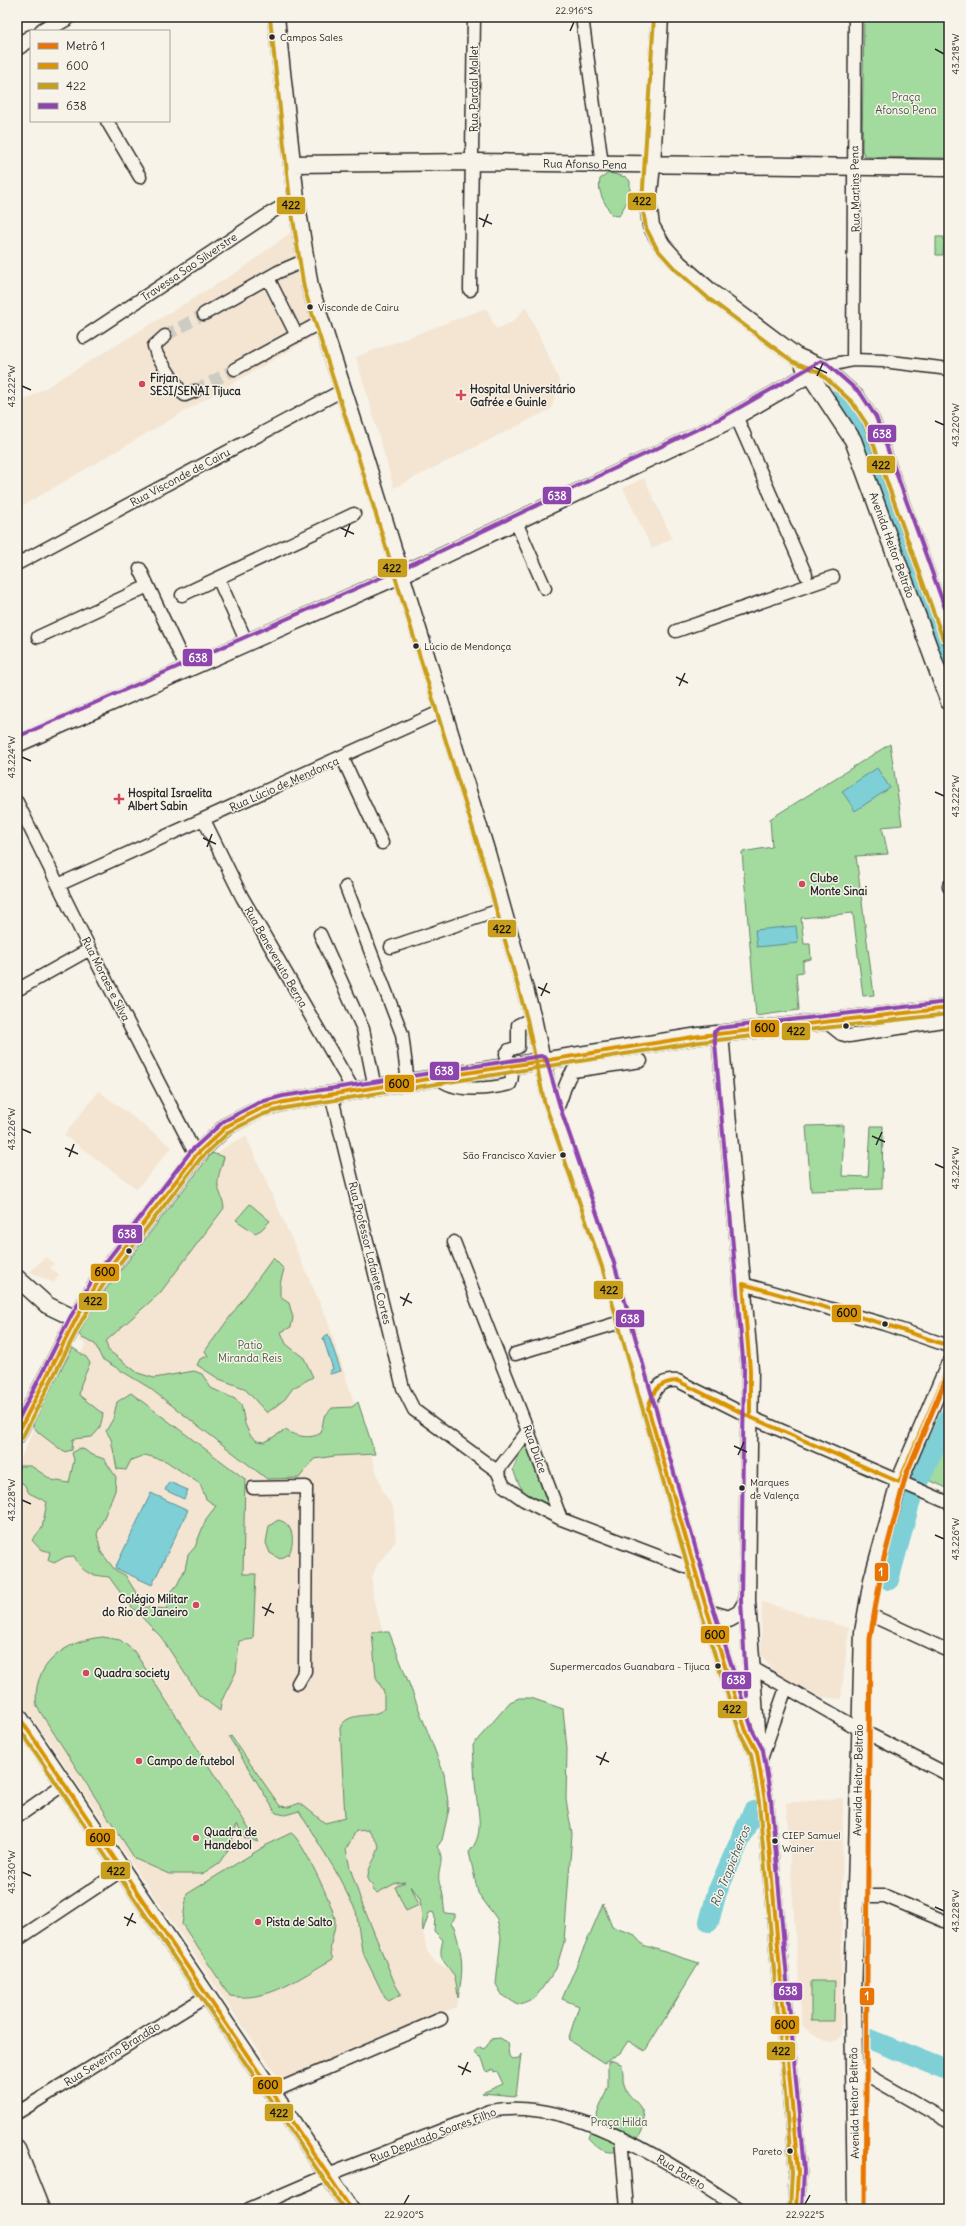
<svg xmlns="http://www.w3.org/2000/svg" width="966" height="2226" viewBox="0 0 966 2226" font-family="Delius,sans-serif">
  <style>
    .built { fill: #f4e5d2 }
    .green { fill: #a3db9f; stroke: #678365 }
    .water { fill: #7ecfd6; stroke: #5d8d92 }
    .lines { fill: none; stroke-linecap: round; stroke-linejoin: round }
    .river { stroke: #7ecfd6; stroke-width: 20 }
    .street-tunnel { stroke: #cecbc2; stroke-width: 12; stroke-dasharray: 12 6; stroke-linecap: butt }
    .street-casing { stroke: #2b2b2b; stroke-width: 15 }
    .secondary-casing { stroke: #2b2b2b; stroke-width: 19 }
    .street { stroke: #f7f3e8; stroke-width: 12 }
    .secondary { stroke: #f7f3e8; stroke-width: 16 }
    .bus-1-casing { stroke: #f7f3e8; stroke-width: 7 }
    .bus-2-casing { stroke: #f7f3e8; stroke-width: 7 }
    .bus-3-casing { stroke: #f7f3e8; stroke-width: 7 }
    .bus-1 { stroke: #d89406; stroke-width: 4 }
    .bus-2 { stroke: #c89e1d; stroke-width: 4 }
    .bus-3 { stroke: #8e44ad; stroke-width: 4 }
    .metro-1-casing { stroke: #f7f3e8; stroke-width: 8 }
    .metro-1 { stroke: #e77405; stroke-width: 5 }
    .ticks { fill: none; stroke: #2b2b2b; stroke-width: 1.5 }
    .bus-dot { fill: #2b2b2b; stroke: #f7f3e8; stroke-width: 1.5 }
    .poi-dot { fill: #d1495b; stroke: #f7f3e8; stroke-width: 1.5 }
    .labels { text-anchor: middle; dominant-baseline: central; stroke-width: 3; stroke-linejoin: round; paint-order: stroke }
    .bus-label { font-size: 10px; fill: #2b2b2b; stroke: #f7f3e8; text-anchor: start }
    .street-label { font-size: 11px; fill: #2b2b2b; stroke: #f7f3e8 }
    .park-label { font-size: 11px; fill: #495748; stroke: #f7f3e8 }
    .poi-label { font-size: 11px; font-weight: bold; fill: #2b2b2b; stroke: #f7f3e8; text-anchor: start }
    .water-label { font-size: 12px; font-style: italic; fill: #405456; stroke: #f7f3e8 }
    .line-badge { stroke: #f7f3e8; stroke-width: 1.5 }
    .badge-label { font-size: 11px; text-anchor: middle; font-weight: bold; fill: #fff }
    .pale-badge-label { font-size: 11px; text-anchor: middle; font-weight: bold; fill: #111 }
    .neatline { fill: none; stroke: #2b2b2b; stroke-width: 1.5 }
    .ticks-label { font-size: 10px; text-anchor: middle; fill: #2b2b2b }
  </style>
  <rect width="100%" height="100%" fill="#f7f3e8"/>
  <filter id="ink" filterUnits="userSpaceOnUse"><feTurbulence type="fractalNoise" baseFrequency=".025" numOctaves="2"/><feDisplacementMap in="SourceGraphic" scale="8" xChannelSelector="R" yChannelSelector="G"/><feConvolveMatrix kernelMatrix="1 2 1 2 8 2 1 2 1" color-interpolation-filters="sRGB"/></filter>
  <g filter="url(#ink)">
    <path class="built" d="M295 229 305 288 316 335 17 509V405L242 269Z
      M526 307 560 382 551 409 394 488 356 357 486 308 496 329 513 322Z
      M644 478 672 538 652 549 623 488Z
      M99 1091 172 1147 137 1189 64 1135Z
      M246 1136 327 1319 383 1492 393 1507 396 1541 377 1565 372 1578 373 1598 386 1641 421 1922 427 1951 436 1963 449 1969 453 1975 456 1981 458 1998 456 2007 281 2082 17 1695V1466L68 1357 80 1356 85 1344 79 1340V1334L210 1160 226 1146Z
      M45 1257 54 1264 50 1268 59 1274 54 1283 30 1272Z
      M762 1602 849 1628 841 1699 821 1697 776 1673 761 1655Z
      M843 1798 841 2036 832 2043 826 2042 802 2026 786 1803Z"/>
    <path class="green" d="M864 17H949V158L869 157 864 155 862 150Z
      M609 173 626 177 630 181V196L619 216 612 215C605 203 597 193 600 179Z
      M936 237H944L943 255H936Z
      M890 744 902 825 882 827 888 854 856 856 874 995 863 996 853 913 801 918 804 944H810L811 959 803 961V972L796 973 799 1010 756 1016 742 852 772 847 770 819Z
      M844 1125 842 1176 868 1177 871 1126H883L882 1189 811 1191 806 1126Z
      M212 1153 224 1157C222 1166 217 1176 218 1186 219 1192 223 1198 224 1208L160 1293 106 1341 108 1350 138 1373 154 1378 194 1371 202 1374 211 1388 235 1399 241 1404 245 1424 250 1435 257 1441 265 1442 285 1430C297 1436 309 1440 321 1433L324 1417 332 1408 352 1407 358 1402 375 1454 335 1456 314 1459 299 1478 267 1479 148 1387 102 1359 95 1344 82 1338 78 1333 81 1325 100 1297Z
      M250 1204 270 1221 261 1230 255 1233 236 1220Z
      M273 1258 284 1269 280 1284V1297L289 1303 293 1318 291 1327 281 1332 286 1344 304 1358 313 1377 293 1388 285 1399 267 1413 244 1388 219 1379 197 1365 200 1359 208 1356 205 1351Z
      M73 1348 86 1357 90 1363 81 1384 79 1395 103 1414 100 1428 92 1437 73 1439 72 1450 64 1452 39 1433 33 1426 34 1417Z
      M131 1393 245 1479 243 1574H256L253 1639 239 1641 236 1672 221 1702 220 1711 199 1695 161 1637 128 1603 109 1577C90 1575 83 1574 74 1556L65 1557 54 1563 48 1560 50 1552 40 1549 32 1540 42 1528 47 1502 29 1493 24 1484 17 1481 19 1466H31L52 1480 69 1483 74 1460 72 1453 79 1448 85 1450 90 1454 104 1459 116 1477 115 1491 97 1534 101 1552 115 1570 125 1575 145 1607 167 1609 165 1599 177 1585 185 1569 188 1555 195 1547 206 1519 216 1506 206 1499 200 1484 166 1461 145 1455 131 1460 126 1470 117 1469 111 1439 106 1431 113 1419 117 1402Z
      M949 1430V1484L947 1488 926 1479Z
      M525 1447H529L549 1500 546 1504C524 1497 520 1489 513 1469L522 1448Z
      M278 1520C294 1523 295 1542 289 1554L280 1559 270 1553 266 1543 269 1526Z
      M372 1632H389L444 1774 449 1809 442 1840 437 1847C446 1859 437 1870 439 1881 439 1884 441 1887 442 1890 444 1898 443 1905 445 1913L455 1914V1918L450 1924 454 1927C463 1956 464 1968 458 1998 457 1990 457 1983 454 1976 445 1960 437 1961 443 1940L434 1931 435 1917 433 1912 429 1913 423 1931 420 1899 411 1886 419 1905 406 1911 395 1887 405 1882 396 1883 377 1893 373 1890 372 1885 368 1881C366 1867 378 1858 379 1845L368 1830 356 1831 346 1849 350 1868 361 1901 395 1984 401 1994 389 2001 385 1998 362 1951 356 1911 335 1870 299 1811 285 1815 276 1813 229 1737 231 1736 280 1806 289 1807 300 1803 325 1823 345 1818 340 1727C350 1710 370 1720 384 1709V1692L376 1677Z
      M103 1637 120 1640 134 1651 258 1842 245 1838 237 1824 230 1847 219 1863 202 1874H169L135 1859 37 1707C30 1666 65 1640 103 1637Z
      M519 1698H531L563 1709 567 1749 566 1800 572 1834 564 1942 556 1969 535 1998 518 2005 501 1994 496 1984 501 1937 497 1919 478 1893 469 1852C485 1835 478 1813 476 1792 474 1776 474 1760 473 1745L510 1702Z
      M291 1833C300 1836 335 1909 335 1920 336 1934 326 1946 333 1959 300 1977 269 2003 230 1996L182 1924 187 1894 270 1843Z
      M603 1904 612 1927 633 1934 643 1945 699 1963 645 2051 628 2041 620 2053 604 2063 568 2040 579 2006 562 1999Z
      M811 1981H835L834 2021H811Z
      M500 2038 507 2042 509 2056 512 2059 519 2058 521 2054 516 2096 482 2093 503 2084 497 2071 494 2072 493 2069 487 2072 481 2056 479 2057 474 2052 480 2047 485 2049 491 2039Z
      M613 2061 621 2064C625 2073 621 2079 625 2088 630 2100 642 2102 644 2118 646 2137 624 2157 605 2151 598 2149 593 2143 588 2138L608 2086V2062Z"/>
    <path class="water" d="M877 768 890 788 855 811 842 791Z
      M796 926 798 943 757 947 755 930Z
      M328 1334 341 1371 330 1374 329 1371 333 1369 323 1338Z
      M169 1482 188 1490 184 1499 165 1490Z
      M151 1493 188 1510 152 1585 115 1568Z"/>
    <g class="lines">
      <path class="river" d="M835 400 852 412 864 434 949 666
        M921 1477 949 1417
        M889 1580 911 1500
        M709 1922 717 1892 753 1811
        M864 2037 949 2071"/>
      <path class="street-tunnel" d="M165 336 204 314
        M195 391 235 369"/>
      <g class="street-casing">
        <path id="street" d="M582 17 602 164
          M107 121 140 177
          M268 278 297 336
          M470 290 474 17
          M204 314 278 272 306 260
          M165 336 154 346 157 355 181 392 185 395 195 391
          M84 337 272 212 296 199
          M853 360 855 17
          M822 367 853 360 883 361 949 369
          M235 369 321 322
          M736 416 806 575
          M516 522 545 588
          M17 564 343 390
          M140 569 187 669
          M218 578 247 643
          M182 595 354 514
          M676 631 833 577
          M38 637 148 586
          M342 757 382 843
          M17 802 90 949 196 1155
          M204 820 242 897 354 1091
          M58 885 444 710
          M949 886V887
          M346 887 402 1034 408 1083
          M320 934 363 1029 375 1088
          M391 947 503 909
          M17 990 90 949
          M826 1022 841 1034 849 1036 949 1020
          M439 1078C455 1093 490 1089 510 1084 515 1075 509 1063 506 1054L509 1050 518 1047V1025L533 1018
          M331 1094 403 1388 414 1410 497 1471 504 1486 524 1500 561 1519 697 1571
          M555 1112C564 1098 563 1083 573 1071L641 1061
          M454 1242 528 1431 561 1519
          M743 1284 884 1324 949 1346
          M515 1354 624 1321
          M649 1407C653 1391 658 1379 678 1381L750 1417 949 1503
          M497 1471 528 1431
          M253 1488 306 1487 305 1671 298 1683
          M866 1613 949 1651
          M751 1667 859 1729 949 1775
          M760 1762 786 1688
          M17 1817 64 1784
          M855 1896H885L949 1923
          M17 1940 122 1870
          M853 2067 949 2122
          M272 2092 441 2019
          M17 2113 207 1996
          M621 2137 627 2209
          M249 2209 328 2175 490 2111C574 2095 673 2166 740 2209"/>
      </g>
      <g class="secondary-casing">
        <path id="secondary" d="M276 17 296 199 310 287 363 451 487 853 533 1018 550 1099 608 1265 705 1604 746 1731 757 1752 765 1801 798 2172 796 2209
          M660 17 652 165 648 203 651 226 662 245 679 264 712 293 796 356 822 367 857 398 871 420 949 637
          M43 31 67 17
          M17 47 31 38
          M292 164 473 162 949 168
          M804 366 853 440 949 702
          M17 744 432 561 724 423 822 367
          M720 1034 750 1370 747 1601 757 1745
          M17 1278 47 1305 76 1319
          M17 1435 76 1319 98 1282 196 1155 227 1126 262 1108 284 1102 699 1036 949 1008
          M708 1613 729 1619 740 1613 747 1601
          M17 1714 351 2209
          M17 2149 41 2209
          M24 2179 25 2209
          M856 2209 853 1998 863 1632 872 1580 899 1482 949 1365"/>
      </g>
      <use href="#street" class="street"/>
      <use href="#secondary" class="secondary"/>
      <g class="bus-1-casing">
        <path id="bus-1" d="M743 1284 884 1324 949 1346
          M743 1284 750 1370V1417
          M17 1435 76 1319 98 1282 196 1155 227 1126 262 1108 284 1102 699 1036 949 1008
          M899 1482 949 1365
          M17 1714 351 2209
          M796 2209 798 2172 765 1801 757 1752 746 1731 705 1604 648 1408C653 1391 659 1381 678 1381L750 1417 899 1482"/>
      </g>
      <g class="bus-2-casing">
        <path id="bus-2" d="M654 17 642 203 646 228 657 249 675 269 708 298 792 361 819 372 852 402 866 423 943 639
          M270 18 290 200 304 288 357 453 481 855 527 1019 544 1101 602 1267 699 1606 740 1733 751 1754 759 1802 792 2172 790 2209
          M22 1438 81 1322 103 1285 200 1159 230 1131 264 1114 285 1108 700 1042 949 1014
          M17 1725 344 2209"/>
      </g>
      <g class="bus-3-casing">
        <path id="bus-3" d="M17 737 430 556 721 418 821 361 826 363 861 394 876 417 949 619
          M17 1422 71 1316 93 1279 191 1151 224 1121 260 1102 283 1096 541 1056 546 1058 561 1110 614 1263 711 1602 752 1729 763 1750 771 1800 804 2171 802 2209
          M747 1696 741 1601 744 1370 714 1032 719 1028 948 1002"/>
      </g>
      <use href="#bus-1" class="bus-1"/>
      <use href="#bus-2" class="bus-2"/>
      <use href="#bus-3" class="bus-3"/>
      <g class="metro-1-casing">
        <path id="metro-1" d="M865 2209 870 1639 883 1562 906 1475 949 1371"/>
      </g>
      <use href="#metro-1" class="metro-1"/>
    </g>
  </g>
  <path class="ticks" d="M570 31 574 22M935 49 944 54M479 218 492 224M483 227 488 214M814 367 827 373M817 376 823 363M22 386 31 390M935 421 944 425M341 528 354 534M345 537 350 524M676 677 688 683M679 686 685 673M22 757 31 761M935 792 944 796M203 838 216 844M207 847 212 834M538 987 550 993M541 996 547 983M22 1129 31 1133M872 1136 885 1142M876 1145 882 1132M65 1148 78 1154M69 1157 74 1144M935 1164 944 1168M400 1297 412 1303M403 1306 409 1293M734 1446 747 1452M738 1455 744 1442M22 1500 31 1504M935 1535 944 1539M262 1607 274 1613M265 1616 271 1603M596 1756 609 1762M600 1765 606 1752M22 1872 31 1876M935 1907 944 1911M124 1917 136 1923M127 1926 133 1913M458 2066 471 2072M462 2075 468 2062M404 2204 409 2195M805 2204 810 2195"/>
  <g class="bus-dot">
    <circle cx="272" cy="37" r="3.5"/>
    <circle cx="310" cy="307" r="3.5"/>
    <circle cx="416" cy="646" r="3.5"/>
    <circle cx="846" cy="1026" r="3.5"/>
    <circle cx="563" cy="1155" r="3.5"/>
    <circle cx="129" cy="1251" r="3.5"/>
    <circle cx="885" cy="1324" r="3.5"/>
    <circle cx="742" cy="1488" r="3.5"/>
    <circle cx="718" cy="1666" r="3.5"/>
    <circle cx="775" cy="1841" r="3.5"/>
    <circle cx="790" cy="2151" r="3.5"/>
  </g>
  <g class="poi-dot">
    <circle cx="142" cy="384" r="4"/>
    <path d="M459 389h4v4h4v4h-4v4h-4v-4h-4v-4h4z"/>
    <path d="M117 793h4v4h4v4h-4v4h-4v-4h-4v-4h4z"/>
    <circle cx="802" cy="884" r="4"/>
    <circle cx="196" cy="1605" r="4"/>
    <circle cx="86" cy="1673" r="4"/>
    <circle cx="139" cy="1761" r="4"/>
    <circle cx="196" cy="1838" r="4"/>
    <circle cx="258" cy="1922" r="4"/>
  </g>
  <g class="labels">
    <g class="bus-label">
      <text x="280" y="37">Campos Sales</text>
      <text x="318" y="307">Visconde de Cairu</text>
      <text x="424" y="646">Lúcio de Mendonça</text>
      <text x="556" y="1155" text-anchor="end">São Francisco Xavier</text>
      <text x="750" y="1482">Marques<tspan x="750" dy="13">de Valença</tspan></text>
      <text x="710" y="1666" text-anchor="end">Supermercados Guanabara - Tijuca</text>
      <text x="782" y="1835">CIEP Samuel<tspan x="782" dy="13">Wainer</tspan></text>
      <text x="782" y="2151" text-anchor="end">Pareto</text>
    </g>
    <g class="street-label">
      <text transform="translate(474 89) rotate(-90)">Rua Pardal Mallet</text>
      <text transform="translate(585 164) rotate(1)">Rua Afonso Pena</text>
      <text transform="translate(855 189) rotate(-91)">Rua Martins Pena</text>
      <text transform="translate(189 267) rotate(-34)">Travessa Sao Silverstre</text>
      <text transform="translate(180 477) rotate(-28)">Rua Visconde de Cairu</text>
      <text transform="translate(892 545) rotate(70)">Avenida Heitor Beltrão</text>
      <text transform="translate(284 784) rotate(-24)">Rua Lúcio de Mendonça</text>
      <text transform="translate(276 957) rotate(60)">Rua Benevenuto Berna</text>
      <text transform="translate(106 979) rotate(63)">Rua Moraes e Silva</text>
      <text transform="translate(370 1253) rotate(76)">Rua Professor Lafaiete Cortes</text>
      <text transform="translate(535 1449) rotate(70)">Rua Dulce</text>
      <text transform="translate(858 1780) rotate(-89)">Avenida Heitor Beltrão</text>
      <text transform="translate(112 2054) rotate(-32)">Rua Severino Brandão</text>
      <text transform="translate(854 2103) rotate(-91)">Avenida Heitor Beltrão</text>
      <text transform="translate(433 2135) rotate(-21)">Rua Deputado Soares Filho</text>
      <text transform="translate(681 2172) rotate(32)">Rua Pareto</text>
    </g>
    <g class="park-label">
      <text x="906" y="97">Praça<tspan x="906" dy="13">Afonso Pena</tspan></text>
      <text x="250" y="1345">Patio<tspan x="250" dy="13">Miranda Reis</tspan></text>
      <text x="619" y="2122">Praça Hilda</text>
    </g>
    <g class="poi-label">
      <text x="150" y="378">Firjan<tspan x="150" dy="13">SESI/SENAI Tijuca</tspan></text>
      <text x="470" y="389">Hospital Universitário<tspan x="470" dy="13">Gafrée e Guinle</tspan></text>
      <text x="128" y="793">Hospital Israelita<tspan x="128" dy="13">Albert Sabin</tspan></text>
      <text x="810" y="878">Clube<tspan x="810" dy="13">Monte Sinai</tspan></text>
      <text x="188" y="1599" text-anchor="end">Colégio Militar<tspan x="188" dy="13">do Rio de Janeiro</tspan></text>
      <text x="94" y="1673">Quadra society</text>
      <text x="147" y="1761">Campo de futebol</text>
      <text x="204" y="1832">Quadra de<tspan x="204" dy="13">Handebol</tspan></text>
      <text x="266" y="1922">Pista de Salto</text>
    </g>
    <g class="water-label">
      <text transform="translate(730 1866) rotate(-68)">Rio Trapicheiros</text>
    </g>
  </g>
  <g class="line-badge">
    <rect x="627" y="192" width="30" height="19" rx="4" fill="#c89e1d"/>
    <rect x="276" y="196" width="30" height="19" rx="4" fill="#c89e1d"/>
    <rect x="867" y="424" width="30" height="19" rx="4" fill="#8e44ad"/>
    <rect x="866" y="455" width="30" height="19" rx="4" fill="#c89e1d"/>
    <rect x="542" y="486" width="30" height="19" rx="4" fill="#8e44ad"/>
    <rect x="377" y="558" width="31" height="20" rx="4" fill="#c89e1d"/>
    <rect x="182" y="648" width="31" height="19" rx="4" fill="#8e44ad"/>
    <rect x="487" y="919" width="30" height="19" rx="4" fill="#c89e1d"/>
    <rect x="750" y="1019" width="30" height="19" rx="4" fill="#d89406"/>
    <rect x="781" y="1022" width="30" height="19" rx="4" fill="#c89e1d"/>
    <rect x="429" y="1061" width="31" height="20" rx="4" fill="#8e44ad"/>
    <rect x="384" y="1074" width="31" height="19" rx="4" fill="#d89406"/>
    <rect x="112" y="1224" width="31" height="20" rx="4" fill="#8e44ad"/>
    <rect x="90" y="1263" width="30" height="19" rx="4" fill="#d89406"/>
    <rect x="593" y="1280" width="31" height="20" rx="4" fill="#c89e1d"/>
    <rect x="78" y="1292" width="30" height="19" rx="4" fill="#c89e1d"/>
    <rect x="831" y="1304" width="31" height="19" rx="4" fill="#d89406"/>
    <rect x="615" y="1309" width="30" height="19" rx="4" fill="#8e44ad"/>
    <rect x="874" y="1562" width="15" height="20" rx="4" fill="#e77405"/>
    <rect x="700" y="1625" width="30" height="19" rx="4" fill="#d89406"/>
    <rect x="721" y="1671" width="31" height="19" rx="4" fill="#8e44ad"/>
    <rect x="717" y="1700" width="31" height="19" rx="4" fill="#c89e1d"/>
    <rect x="85" y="1828" width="31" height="19" rx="4" fill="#d89406"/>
    <rect x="100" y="1861" width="31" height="19" rx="4" fill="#c89e1d"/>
    <rect x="773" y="1982" width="30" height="19" rx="4" fill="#8e44ad"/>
    <rect x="859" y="1987" width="16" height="19" rx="4" fill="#e77405"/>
    <rect x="770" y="2015" width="30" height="20" rx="4" fill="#d89406"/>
    <rect x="766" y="2041" width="30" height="20" rx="4" fill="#c89e1d"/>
    <rect x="252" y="2076" width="31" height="19" rx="4" fill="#d89406"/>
    <rect x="264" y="2103" width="30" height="19" rx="4" fill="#c89e1d"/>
  </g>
  <g class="badge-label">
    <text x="882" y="438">638</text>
    <text x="557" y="500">638</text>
    <text x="198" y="662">638</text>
    <text x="444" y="1075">638</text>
    <text x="127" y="1238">638</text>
    <text x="630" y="1323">638</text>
    <text x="881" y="1576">1</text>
    <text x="736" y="1684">638</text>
    <text x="788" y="1995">638</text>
    <text x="867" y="2000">1</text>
  </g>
  <g class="pale-badge-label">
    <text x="642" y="205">422</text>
    <text x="291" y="209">422</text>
    <text x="881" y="469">422</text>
    <text x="392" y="572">422</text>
    <text x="502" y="933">422</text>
    <text x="765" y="1032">600</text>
    <text x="796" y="1035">422</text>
    <text x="399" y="1088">600</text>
    <text x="105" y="1276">600</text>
    <text x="609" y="1294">422</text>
    <text x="93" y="1305">422</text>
    <text x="847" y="1317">600</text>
    <text x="715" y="1639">600</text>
    <text x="732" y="1713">422</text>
    <text x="100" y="1842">600</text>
    <text x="116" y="1875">422</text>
    <text x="785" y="2029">600</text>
    <text x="781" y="2055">422</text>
    <text x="268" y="2089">600</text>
    <text x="279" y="2117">422</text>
  </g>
  <rect width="966" height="2226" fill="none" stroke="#f7f3e8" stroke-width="44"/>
  <rect x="30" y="30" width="140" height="92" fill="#f7f3e8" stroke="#a5a39c"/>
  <rect x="38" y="43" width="20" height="6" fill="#e77405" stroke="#a5a39c"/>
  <text x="66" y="50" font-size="12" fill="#2b2b2b">Metrô 1</text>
  <rect x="38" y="63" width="20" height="6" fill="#d89406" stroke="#a5a39c"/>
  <text x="66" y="70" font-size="12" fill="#2b2b2b">600</text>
  <rect x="38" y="83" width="20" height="6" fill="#c89e1d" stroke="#a5a39c"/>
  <text x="66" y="90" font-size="12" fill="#2b2b2b">422</text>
  <rect x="38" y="103" width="20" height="6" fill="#8e44ad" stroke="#a5a39c"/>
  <text x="66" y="110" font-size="12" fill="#2b2b2b">638</text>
  <rect x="22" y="22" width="922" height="2182" class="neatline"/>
  <g class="ticks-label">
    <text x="574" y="14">22.916°S</text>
    <text transform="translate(955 54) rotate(-90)" y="4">43.218°W</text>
    <text transform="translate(11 386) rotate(-90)" y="4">43.222°W</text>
    <text transform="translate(955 425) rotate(-90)" y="4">43.220°W</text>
    <text transform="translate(11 757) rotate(-90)" y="4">43.224°W</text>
    <text transform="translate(955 796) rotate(-90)" y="4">43.222°W</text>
    <text transform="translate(11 1129) rotate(-90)" y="4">43.226°W</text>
    <text transform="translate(955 1168) rotate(-90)" y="4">43.224°W</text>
    <text transform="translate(11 1500) rotate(-90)" y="4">43.228°W</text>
    <text transform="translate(955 1539) rotate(-90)" y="4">43.226°W</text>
    <text transform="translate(11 1872) rotate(-90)" y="4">43.230°W</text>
    <text transform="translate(955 1911) rotate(-90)" y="4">43.228°W</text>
    <text x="404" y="2218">22.920°S</text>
    <text x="805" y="2218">22.922°S</text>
  </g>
</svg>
